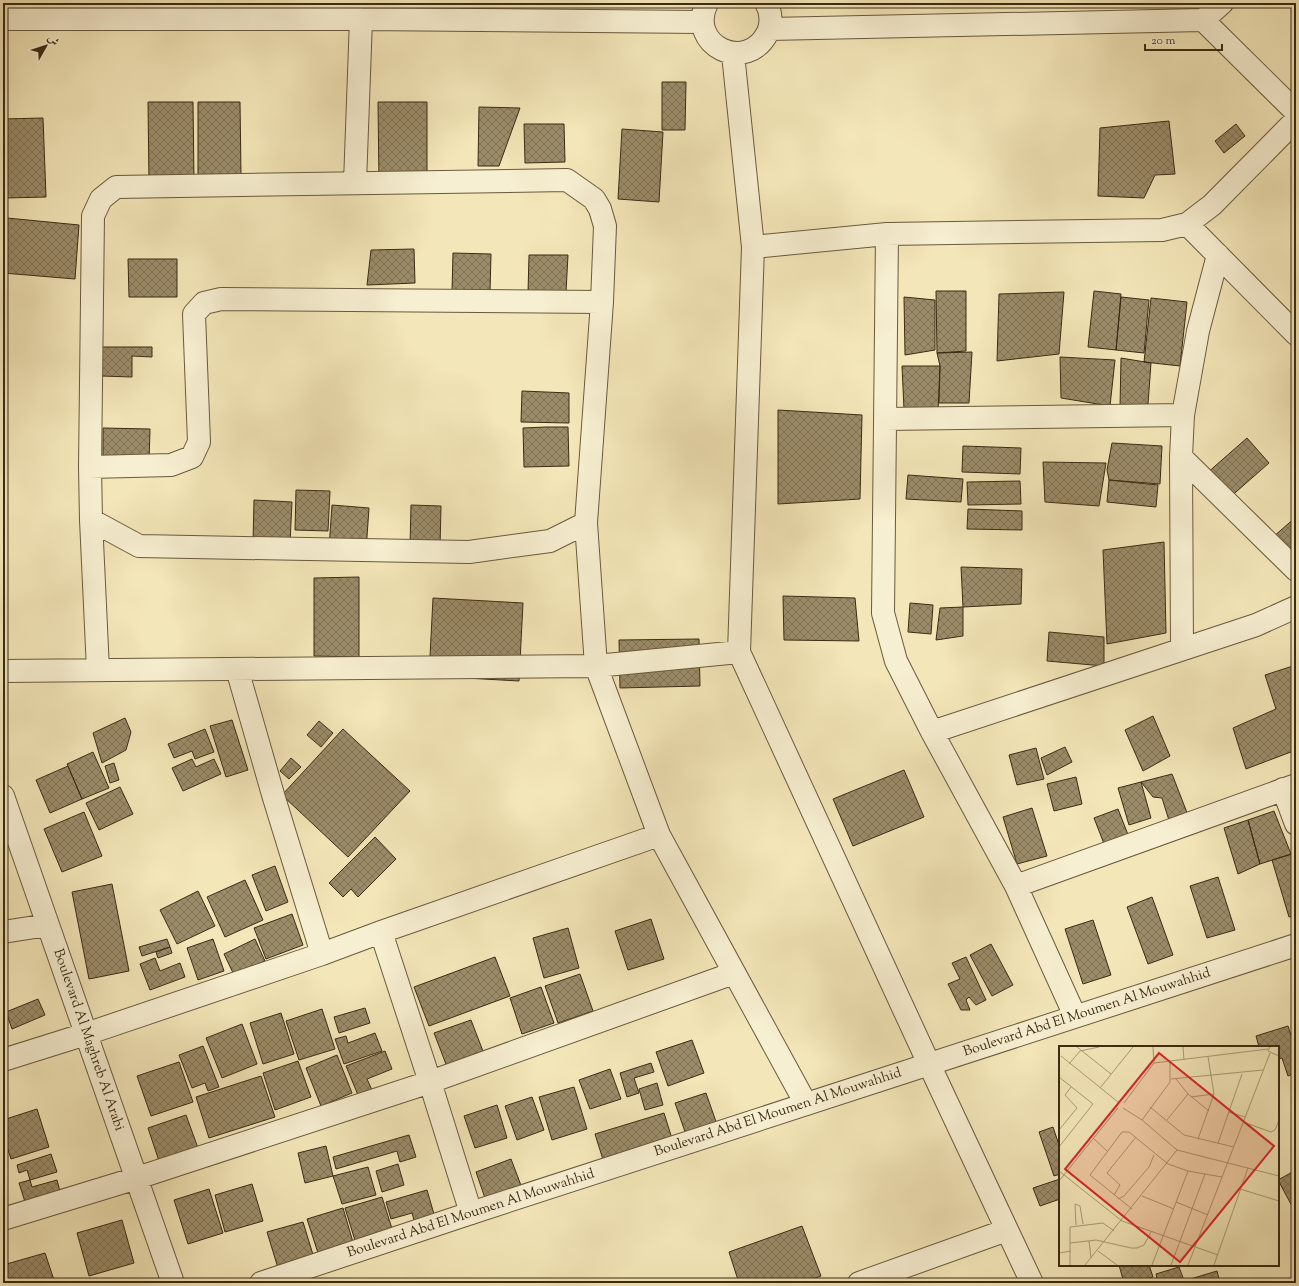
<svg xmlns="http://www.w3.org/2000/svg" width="1299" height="1286" viewBox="0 0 1299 1286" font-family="'Sorts Mill Goudy',Amiri,serif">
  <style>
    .building { fill: url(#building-cross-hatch); stroke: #3b2b14 }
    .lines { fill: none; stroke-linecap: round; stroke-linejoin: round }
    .minor-casing { stroke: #695a3d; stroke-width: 24 }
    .tertiary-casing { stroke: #695a3d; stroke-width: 24 }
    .minor { stroke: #f7efd1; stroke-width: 22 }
    .tertiary { stroke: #f7efd1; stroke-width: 22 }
    .labels { text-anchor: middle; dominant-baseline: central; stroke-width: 3; stroke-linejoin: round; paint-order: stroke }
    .street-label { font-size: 14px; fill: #3b2b14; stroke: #f7efd1 }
    .inset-road { fill: none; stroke: #a99b76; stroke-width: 1 }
    .view { fill: #d62828; fill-opacity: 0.15; stroke: #d62828; stroke-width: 2 }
    .inset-edge { fill: none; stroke: #3b2b14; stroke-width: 2 }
  </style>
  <defs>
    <pattern id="building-cross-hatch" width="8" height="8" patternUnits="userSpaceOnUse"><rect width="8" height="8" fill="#9b8c69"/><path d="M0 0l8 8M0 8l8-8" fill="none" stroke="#807355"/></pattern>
  </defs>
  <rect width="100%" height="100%" fill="#f3e6b8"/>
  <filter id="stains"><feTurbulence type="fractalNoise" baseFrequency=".005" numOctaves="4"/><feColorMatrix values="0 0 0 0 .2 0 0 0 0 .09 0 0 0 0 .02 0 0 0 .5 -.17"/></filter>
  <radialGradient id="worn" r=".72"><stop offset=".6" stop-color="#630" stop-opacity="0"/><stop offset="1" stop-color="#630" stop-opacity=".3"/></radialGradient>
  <path class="building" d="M3 3H48V7H3Z
    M194 3H235V6L194 7Z
    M242 3H290V9L242 8Z
    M290 3H335V5L290 9Z
    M419 3H454V5L419 8Z
    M662 82H686L685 130H662Z
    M148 102H193L194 180 149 181Z
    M198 102H240L241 175H198Z
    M378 102H427V183H379Z
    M479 107 520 108 499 166H478Z
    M43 118 46 197 5 198 3 119Z
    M1169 121 1175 174 1155 175 1144 198 1098 196 1100 128Z
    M524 124H564L565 162 525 163Z
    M1236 124 1245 136 1224 153 1215 141Z
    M622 129 663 132 659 202 618 199Z
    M7 218 79 225 75 279 3 273Z
    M414 249 415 283 367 285 371 250Z
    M453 253 491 254 490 292H452Z
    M529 255H568L566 292 528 293Z
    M128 259H177V297H129Z
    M936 291H966V351L937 353Z
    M1094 291 1121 294 1116 350 1088 347Z
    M1064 292 1059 354 997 361 999 294Z
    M904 297 935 300V350L905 355Z
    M1121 297 1149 300 1144 353 1116 350Z
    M1151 298 1187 302 1180 366 1144 362Z
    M101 347H152V357L132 356V377L101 376Z
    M972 352 969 403H939L940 366 937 353Z
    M1060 357 1115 360 1110 406 1061 398Z
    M1121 358 1151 363 1148 404 1120 407Z
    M902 366H940L938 411 904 409Z
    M522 391 569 393V423L521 422Z
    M778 410 862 415 860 499 778 504Z
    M546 427H568L569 466 524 467 523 428Z
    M103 428 150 429 149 462 103 461Z
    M1247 438 1269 463 1228 499 1206 474Z
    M1112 443 1162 446 1160 484 1109 480 1107 470Z
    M963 446 1021 448 1020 474 962 472Z
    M1043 462 1106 463 1099 506 1045 502Z
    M908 475 963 479 961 502 906 499Z
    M1109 480 1158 485 1156 507 1107 502Z
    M1020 481 1021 504 968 505 967 482Z
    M296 490 330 491 328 531 295 530Z
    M254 500 292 502 290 544 253 543Z
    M332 505 369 508 366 551 329 548Z
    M411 505 441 506 440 548 410 547Z
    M968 509 1022 511V530L967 529Z
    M1296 517V563L1273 537Z
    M1164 542 1166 633 1107 644 1103 550Z
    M961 567 1022 569 1021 604 963 607Z
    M359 577V657L314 656V578Z
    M783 596 855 598 859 641 784 640Z
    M433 598 523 603 519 681 429 676Z
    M910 603 933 605 931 634 908 632Z
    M963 607V636L936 640 940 608Z
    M1049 632 1104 637V666L1047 661Z
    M699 639 700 686 620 688 619 640Z
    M1296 665V750L1246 769 1233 728 1276 709 1265 675Z
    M1153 716 1170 756 1143 771 1125 730Z
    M125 718 131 732 126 750 102 763 93 733Z
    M232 720 248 770 226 777 210 726Z
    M319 721 333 733 321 747 307 735Z
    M205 729 214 752 195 759 192 751 174 758 168 744Z
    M343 729 410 791 348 857 282 795Z
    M1065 747 1072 762 1047 775 1041 758Z
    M1036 748 1044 779 1017 785 1009 755Z
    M93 752 109 788 82 799 67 764Z
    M291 758 301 767 289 779 280 771Z
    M192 759 196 767 214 759 221 774 183 791 172 768Z
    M114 763 119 780 110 783 105 766Z
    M68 766 82 799 50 813 36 780Z
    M904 770 924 817 853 846 833 799Z
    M1172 774 1191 823 1172 830 1162 798 1153 797 1141 782Z
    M1076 777 1082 804 1054 811 1047 784Z
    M1141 782 1151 818 1129 825 1118 788Z
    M120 787 133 814 99 830 86 803Z
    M1032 808 1047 856 1017 864 1003 817Z
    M1118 809 1132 845 1108 854 1094 818Z
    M1274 811 1291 854 1260 864 1248 820Z
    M84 812 102 856 62 872 44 829Z
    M1248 820 1260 864 1238 874 1224 828Z
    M375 837 396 859 358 897 351 889 343 897 329 883Z
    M1296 853V915L1289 917 1272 860Z
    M275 866 288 902 266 911 252 875Z
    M1218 877 1235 930 1207 938 1190 886Z
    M245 880 263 920 225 937 207 897Z
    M112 884 129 971 89 979 72 892Z
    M198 891 215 926 177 944 160 910Z
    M1152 897 1173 955 1148 964 1127 907Z
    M292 914 303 945 266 959 254 928Z
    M651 919 664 959 628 970 615 931Z
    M1093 920 1111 975 1083 984 1065 929Z
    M568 928 579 968 544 978 533 938Z
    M167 939 170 947 142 956 139 947Z
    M213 939 224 971 198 980 187 948Z
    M255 939 265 961 234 975 224 954Z
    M991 944 1013 985 992 996 970 955Z
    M170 947 172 953 158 958 156 952Z
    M495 957 510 996 429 1026 414 987Z
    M966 957 986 1000 976 1005 969 997 966 1000 970 1010H961L948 984 960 979 952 963Z
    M155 958 160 971 180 963 185 977 150 990 140 964Z
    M580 974 593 1011 558 1023 545 986Z
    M541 987 554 1023 522 1034 510 998Z
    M38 999 45 1015 12 1029 6 1012Z
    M365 1008 370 1023 339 1033 334 1017Z
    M322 1009 335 1049 299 1060 286 1021Z
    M281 1013 294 1054 263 1064 250 1023Z
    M471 1020 486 1059 449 1072 434 1033Z
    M242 1024 257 1064 222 1078 206 1038Z
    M1288 1026 1296 1051V1073L1288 1076 1282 1058 1278 1059V1047H1259L1256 1036Z
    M375 1033 382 1051 344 1064 335 1039 346 1036 348 1043Z
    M692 1040 704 1073 668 1086 656 1052Z
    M203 1046 219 1087 208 1091 205 1083 192 1088 179 1055Z
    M385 1051 392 1069 367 1079 372 1090 358 1095 346 1066Z
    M337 1055 352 1093 321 1106 306 1068Z
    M298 1061 311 1097 275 1110 263 1073Z
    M179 1062 193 1102 151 1116 137 1076Z
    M651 1063 654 1072 634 1078 639 1093 627 1097 620 1073Z
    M610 1069 621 1099 590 1109 579 1080Z
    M261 1076 275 1117 209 1138 196 1097Z
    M657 1083 663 1105 645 1110 639 1089Z
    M574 1087 587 1129 552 1140 539 1097Z
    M706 1093 721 1136 690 1146 675 1103Z
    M532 1097 544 1130 517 1140 505 1106Z
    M497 1105 507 1138 475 1148 464 1116Z
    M37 1109 49 1147 11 1159 3 1134V1120Z
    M664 1113 674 1145 605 1166 595 1134Z
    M186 1115 198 1148 159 1161 148 1128Z
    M1053 1127 1060 1148V1174L1054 1176 1039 1132Z
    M409 1135 416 1157 400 1162 397 1151 336 1169 333 1157Z
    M326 1146 333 1176 305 1183 298 1153Z
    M51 1154 57 1172 30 1180 27 1170 19 1173 17 1165Z
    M511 1159 522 1188 486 1201 476 1172Z
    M398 1164 404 1185 382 1192 376 1171Z
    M368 1167 376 1195 342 1204 333 1176Z
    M1296 1170V1206L1293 1208 1278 1180Z
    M1060 1179V1199L1040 1206 1033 1188Z
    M30 1180 32 1187 57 1180 61 1195 26 1205 19 1183Z
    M252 1184 263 1221 225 1232 215 1195Z
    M209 1189 223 1233 188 1244 174 1200Z
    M427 1190 436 1221 416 1227 412 1213 391 1219 386 1202Z
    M382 1197 394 1235 357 1247 345 1208Z
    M343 1208 355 1249 320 1259 307 1219Z
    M122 1220 134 1263 89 1276 77 1233Z
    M303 1222 314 1258 278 1268 267 1232Z
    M802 1226 821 1276 801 1283H739L729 1252Z
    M45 1253 54 1280 44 1283H10L3 1265Z
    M3 1264V1265L9 1283H3Z
    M1119 1265H1149L1153 1277 1136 1283H1124Z
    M1179 1267 1185 1283H1158L1156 1274Z
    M1217 1271 1220 1283H1187V1280Z"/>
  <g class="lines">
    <g class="minor-casing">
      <path id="minor" d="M707 3C686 45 747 75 768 32 772 23 771 11 766 3
        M3 19H361L702 22
        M1203 20 1222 3
        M769 29 1203 20 1296 112
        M733 54 753 247 739 652 929 1064 1032 1283
        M355 183 361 19
        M1187 224 1296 334
        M887 234 883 613 896 661 932 732 1016 886 1075 1016
        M753 247 887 234 1162 230 1187 224 1212 205 1296 120
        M885 419 1183 415
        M1181 457 1296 570
        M90 467 171 465 192 457 199 442 194 314 204 303 221 299 602 302
        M91 520 139 546 469 552 550 541 586 523
        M1182 649 1181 457 1183 415 1198 331 1218 255
        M237 669 274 798 322 954
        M98 670 91 520 90 467 93 216 101 199 116 187 567 180 594 199 600 209 605 226 602 302 586 523 596 666 659 835
        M3 671 596 666 739 652
        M932 732 1256 625 1296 607
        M1283 789 1296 824
        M3 796 173 1283
        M1016 886 1296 785
        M3 932 48 925
        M381 932 430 1082 471 1213
        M3 1060 86 1034 322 954 381 932 659 835 806 1104
        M3 1219 137 1178 430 1082 734 973
        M859 1283 1007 1230"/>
    </g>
    <g class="tertiary-casing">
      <path id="tertiary" d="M261 1283 471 1213 1296 945"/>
    </g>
    <use href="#minor" class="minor"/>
    <use href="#tertiary" class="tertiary"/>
  </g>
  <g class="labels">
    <g class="street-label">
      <text transform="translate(1087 1013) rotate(-18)">Boulevard Abd El Moumen Al Mouwahhid</text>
      <text transform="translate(88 1040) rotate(71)">Boulevard Al Maghreb Al Arabi</text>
      <text transform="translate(778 1113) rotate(-18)">Boulevard Abd El Moumen Al Mouwahhid</text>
      <text transform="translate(471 1214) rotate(-18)">Boulevard Abd El Moumen Al Mouwahhid</text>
    </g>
  </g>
  <g transform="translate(1059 1046)">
    <rect width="220" height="220" fill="#f3e6b8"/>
    <path class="inset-road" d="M18 1 52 28M94 1 95 17M124 1 125 14M211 1 209 5 220 10M2 10 59 56M10 18 21 5 40 1M0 31 34 58 0 101M112 33 204 24M117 33 129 48 150 65M41 42 74 1M132 51 155 48M65 57 95 17 209 3M91 61 125 89 175 101M64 62 83 74 118 104 220 130M169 66 186 71M83 74 111 36V16M108 74 129 48M184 76 212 86 216 84 220 74M0 84 18 62 6 49 12 41M34 92 48 105M139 93 155 48 149 11M159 97 183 28M0 125 63 175 159 209M0 135 59 62M181 143 220 155M55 149 61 139 48 127 77 91M83 150 115 163M59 153 65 150 90 121 95 109M117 156 149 169M73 163 31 129 63 86H70L109 118 129 125M17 179 16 158 21 160 24 178M30 195 32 212M11 197 37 194 72 202H78L85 199 92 186M39 205 58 219M0 207 12 205M11 219V181L44 177 55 185M26 219 118 104M93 219 129 125 163 131M112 219 146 128M129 219 211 7M155 219 189 122"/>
    <path class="view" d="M100 7 215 100 121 216 6 123Z"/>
    <rect width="220" height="220" class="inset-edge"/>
  </g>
  <rect width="1299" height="1286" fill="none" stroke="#f3e6b8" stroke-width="16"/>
  <rect x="4" y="4" width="1291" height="1278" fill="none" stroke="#3b2b14" stroke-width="2"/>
  <rect x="8" y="8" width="1283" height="1270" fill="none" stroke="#3b2b14"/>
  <g transform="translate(46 46) rotate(51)" stroke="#f7efd1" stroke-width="3" paint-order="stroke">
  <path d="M0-3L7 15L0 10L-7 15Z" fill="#3b2b14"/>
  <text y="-6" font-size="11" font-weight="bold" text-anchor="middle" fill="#3b2b14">ش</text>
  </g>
  <path d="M1145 44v6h77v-6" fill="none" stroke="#3b2b14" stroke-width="2"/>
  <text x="1151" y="44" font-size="12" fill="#3b2b14" stroke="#f7efd1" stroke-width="3" paint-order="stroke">20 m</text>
  <rect width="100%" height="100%" filter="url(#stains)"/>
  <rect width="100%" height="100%" fill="url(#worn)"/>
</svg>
